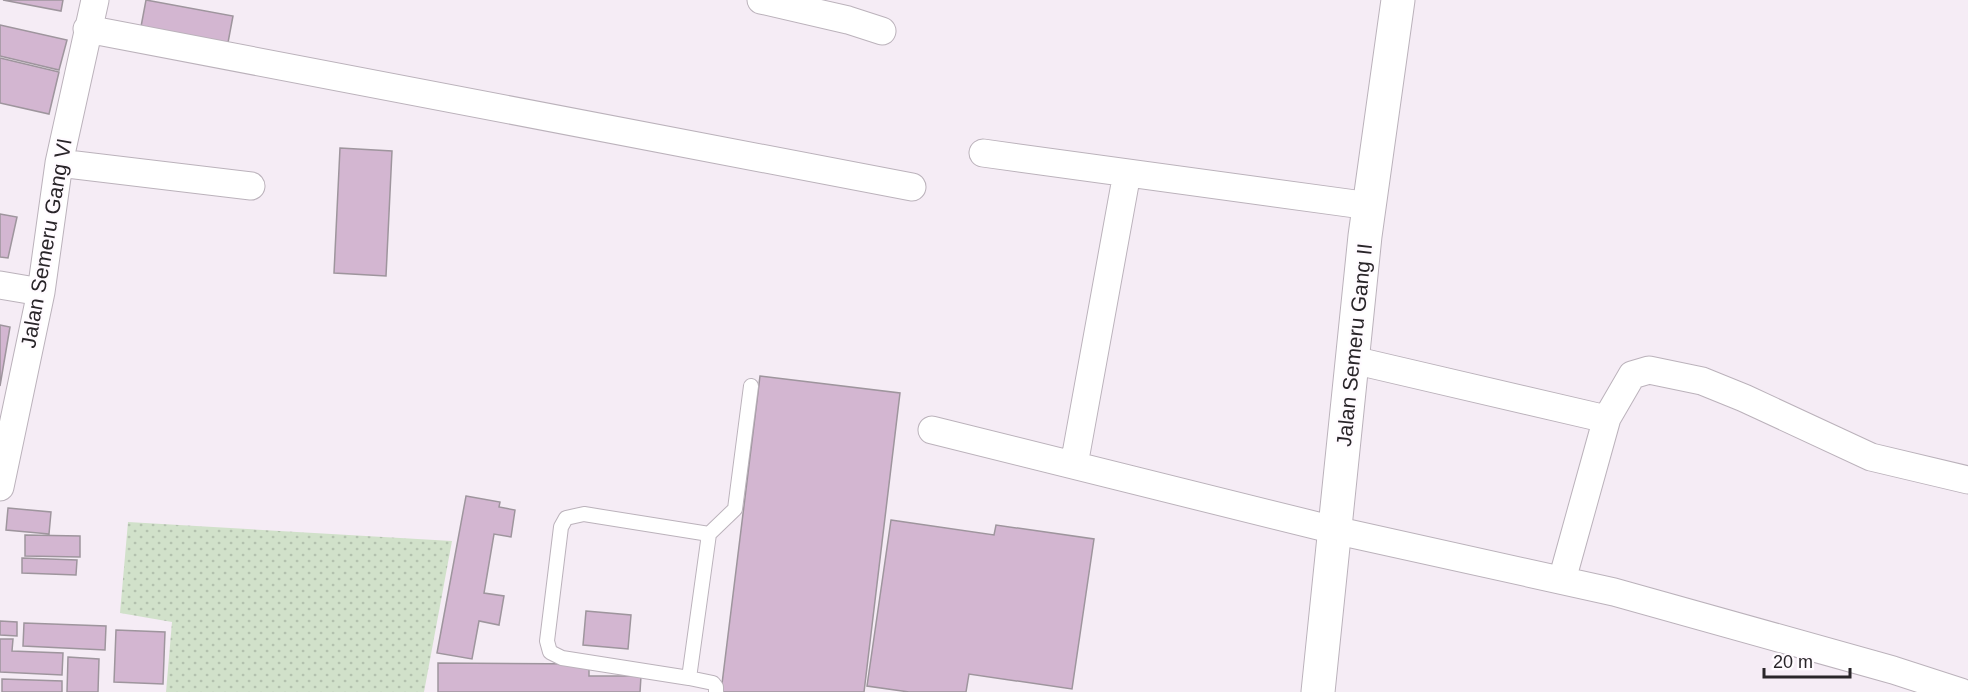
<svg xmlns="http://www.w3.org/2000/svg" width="1968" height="692" viewBox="0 0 1968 692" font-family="Helvetica,sans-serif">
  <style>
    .grass { fill: url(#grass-dots) }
    .building { fill: #d3b6d1; stroke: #9e959d; stroke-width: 1.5 }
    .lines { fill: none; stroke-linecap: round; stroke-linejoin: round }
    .service-casing { stroke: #bbb2bb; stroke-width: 16 }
    .minor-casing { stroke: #bbb2bb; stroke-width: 29 }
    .tertiary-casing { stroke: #bbb2bb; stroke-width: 35 }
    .service { stroke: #fff; stroke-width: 14 }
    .minor { stroke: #fff; stroke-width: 27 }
    .tertiary { stroke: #fff; stroke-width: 33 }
    .labels { text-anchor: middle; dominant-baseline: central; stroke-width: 4.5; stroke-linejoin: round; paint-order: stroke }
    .street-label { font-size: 21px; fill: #292529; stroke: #fffbff }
  </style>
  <defs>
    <pattern id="grass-dots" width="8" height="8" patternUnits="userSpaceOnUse" patternTransform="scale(1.5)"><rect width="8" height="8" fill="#d1e1ca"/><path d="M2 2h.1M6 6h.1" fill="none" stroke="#b3c1ae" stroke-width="1.8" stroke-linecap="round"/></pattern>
  </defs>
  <rect width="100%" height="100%" fill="#f5ecf5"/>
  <path class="grass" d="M128 522 452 541 424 692H166L172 622 120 613Z"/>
  <path class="building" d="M3 0H63L61 11Z
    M146 0 233 16 227 48 140 32Z
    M0 25 67 40 59 70 0 56Z
    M0 58 59 72 49 114 0 103Z
    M340 148 392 151 386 276 334 273Z
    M0 214 17 217 8 258 0 257Z
    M0 325 10 327 0 386Z
    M760 376 900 393 864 692H721Z
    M466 496 500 502 499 507 515 510 511 537 494 534 484 593 504 596 499 625 479 621 472 659 437 653Z
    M8 508 51 512 49 534 6 530Z
    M891 520 994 535 996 525 1094 539 1072 689 969 674 966 692H909L867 686Z
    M25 535 80 536V557L25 556Z
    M22 558 77 560 76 575 22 573Z
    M586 611 631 615 628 649 583 645Z
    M0 621 17 622V636L0 635Z
    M24 623 106 626 105 650 23 646Z
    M116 630 165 632 163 684 114 682Z
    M0 639H13L12 651 63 653 62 675 0 672Z
    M68 657 99 659 98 692H67Z
    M438 663 589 664V676H641L640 692H438Z
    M2 679 62 681V692H2Z"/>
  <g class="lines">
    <g class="service-casing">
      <path id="service" d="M689 678 562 658 550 652 547 641 561 527 566 518 584 514 709 534
        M716 692V687L713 683 689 678 709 534 735 509 751 386"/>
    </g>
    <g class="minor-casing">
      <path id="minor" d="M761 0 848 20 882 31
        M87 29 912 187
        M983 153 1370 206
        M59 163 251 186
        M0 285 41 292
        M1353 360 1602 418H1607L1632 375 1649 370 1702 381 1744 398 1871 457 1968 480
        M932 430 1334 530 1614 592 1893 670 1961 692
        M1074 465 1127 173
        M0 487 41 292 59 163 95 0
        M1562 580 1607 418"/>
    </g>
    <g class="tertiary-casing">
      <path id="tertiary" d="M1318 692 1365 236 1398 0"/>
    </g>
    <use href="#service" class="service"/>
    <use href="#minor" class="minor"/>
    <use href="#tertiary" class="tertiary"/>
  </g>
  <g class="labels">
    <g class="street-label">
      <text transform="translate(46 243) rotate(-80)">Jalan Semeru Gang VI</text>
      <text transform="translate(1354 345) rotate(-84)">Jalan Semeru Gang II</text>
    </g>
  </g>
  <path d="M1764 668v9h86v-9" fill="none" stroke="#292529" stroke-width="3"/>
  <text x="1773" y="668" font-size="18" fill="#292529" stroke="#fffbff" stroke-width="4.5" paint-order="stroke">20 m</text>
</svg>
